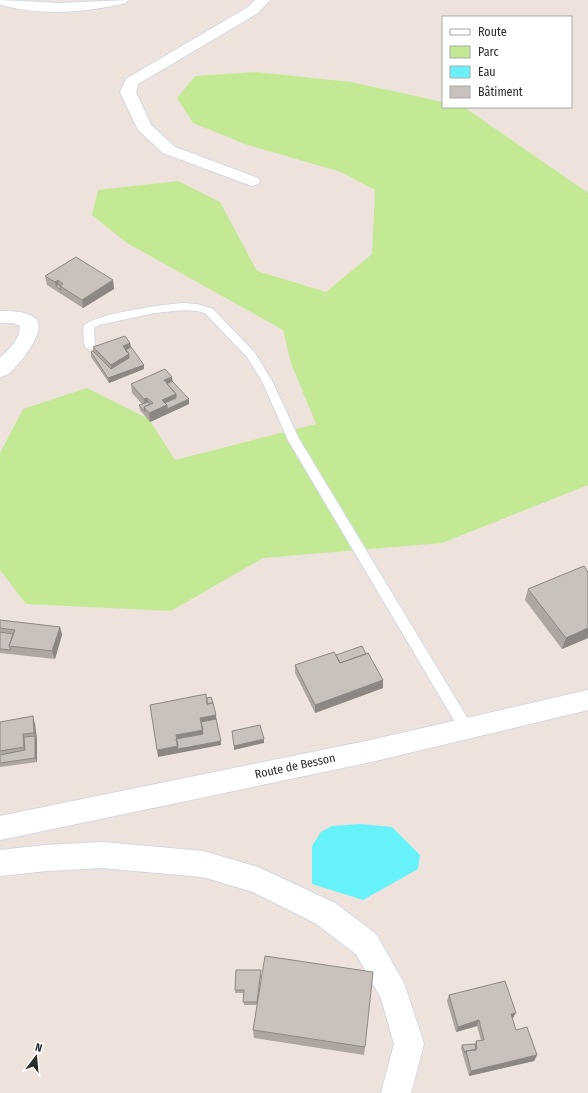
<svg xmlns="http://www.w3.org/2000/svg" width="588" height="1093" viewBox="0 0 588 1093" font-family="'Fira Sans Condensed',sans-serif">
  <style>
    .green { fill: #c3e994 }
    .water { fill: #67f1f9 }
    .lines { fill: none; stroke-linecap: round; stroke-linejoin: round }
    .lane-casing { stroke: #d1d9e5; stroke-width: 2 }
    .street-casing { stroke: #d1d9e5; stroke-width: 2 }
    .secondary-casing { stroke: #d1d9e5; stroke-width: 2 }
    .lane { fill: #fff; fill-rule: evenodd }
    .street { fill: #fff; fill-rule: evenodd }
    .secondary { fill: #fff; fill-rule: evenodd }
    .wall { fill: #ada6a1 }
    .shaded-wall { fill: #8d8783 }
    .building { fill: #c9c1bb; stroke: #8d8783 }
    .labels { text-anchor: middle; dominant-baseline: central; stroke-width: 3; stroke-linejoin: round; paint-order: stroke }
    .street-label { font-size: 12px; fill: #2b2b2b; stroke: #fff }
  </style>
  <rect width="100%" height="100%" fill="#eee3dc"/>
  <path class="green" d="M256 72 351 82 443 102V107H464L588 193V485L442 543 263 558 171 611 26 604 0 570V453L23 409 87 388 149 419 175 460 316 424 291 363 283 330 127 243 92 215 98 190 178 181 220 202 257 271 326 292 372 254 375 190 341 172 245 144 193 123 177 98 195 76Z"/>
  <path class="water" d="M360 824 392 827 420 855 418 869 363 900 312 884V846L321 832 332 826Z"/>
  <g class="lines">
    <g class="lane-casing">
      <path id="lane" d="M184 303 197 304 213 309 255 353 272 381 299 439 471 724 473 728 471 732 466 734 461 732 288 440 262 381 247 357 205 313 197 311 184 310 154 313 99 325 94 328 95 347 94 349 90 350 85 347 83 333 84 326C93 314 167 304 184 303Z"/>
    </g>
    <g class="street-casing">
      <path id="street" d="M0 0 60 3 128 0 126 3C89 12 37 17 0 4Z
        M255 0H270L258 13 138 84 136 92 151 125 175 147 258 178 260 181 258 184 252 186 163 153 138 130 120 92 126 79 248 7Z
        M0 311C11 311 27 311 36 319 48 330 16 370 6 375 4 376 2 376 0 377V358C9 349 20 340 20 326L13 323H0Z
        M102 842 203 851 258 867 335 903 376 934 404 983 424 1044 411 1093H381L394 1044 381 998 356 954 315 923 253 892 203 877 102 868 46 871 0 876V850L46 845Z"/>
    </g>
    <g class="secondary-casing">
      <path id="secondary" d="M588 690V710L371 762 0 840V816L371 740Z"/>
    </g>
    <use href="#lane" class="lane"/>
    <use href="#street" class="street"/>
    <use href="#secondary" class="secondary"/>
  </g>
  <path class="wall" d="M45 276 113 280 114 289 83 308 47 285Z
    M130 343 131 347 144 369 109 383 91 357V352L93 351V347Z
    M172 381 189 404 150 422 140 410 139 405 142 404 132 393 131 384Z
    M588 572V638L562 649 525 600 528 589Z
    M0 620 60 627 62 635 55 659 0 653Z
    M366 654 383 680V688L315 713 295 673V665L336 655Z
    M0 722 35 724 37 740V762L0 767Z
    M261 970V973L257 1005H244V993H235V990Z
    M449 995 513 1018 512 1019 516 1030 537 1055 534 1061 469 1076 461 1048 462 1045 475 1044 476 1041 481 1040 477 1026 456 1032 447 1001Z
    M253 1030 365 1047 364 1055 254 1038Z"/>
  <path class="shaded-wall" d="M58 280 59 289 56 286 55 282Z
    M113 280 114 289 83 308 82 300Z
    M130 343 132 352 124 350 123 346Z
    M129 354 130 363 112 374 111 365Z
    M144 365V369L109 383 108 378Z
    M172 377 173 386 168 388 164 380Z
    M176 394 189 399V404L150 422 149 413 162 400Z
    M147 398 149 406 145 408 144 399Z
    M60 627 62 635 55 659 52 651Z
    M588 628V638L562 649 566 638Z
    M383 680V688L315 713V705Z
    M216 715 217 723 201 722 200 718Z
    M33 716 35 724 37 740 34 733Z
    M203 730 204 738 177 743 176 735Z
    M23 734 26 741V754L24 747Z
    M35 736 37 740V762L35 758Z
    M264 739V743L234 750V746Z
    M221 741V745L158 757 157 750 178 746Z
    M261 970V973L257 1005V1002Z
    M516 1013 513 1018 508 1020 511 1014Z
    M479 1020 477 1026 456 1032 458 1027Z
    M537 1055 534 1061 469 1076 471 1071Z"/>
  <path class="building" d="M76 257 113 280 82 300 60 286 63 284 58 280 55 282 45 276Z
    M59 284 60 286 61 290 56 286Z
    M125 336 130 343 123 346 129 354 111 365 93 347Z
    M131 347 144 365 108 378 91 352 93 351 111 369 129 358V354L125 350Z
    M165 369 172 377 164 380 176 394 162 400 167 405 149 413 144 407 153 403 147 398 144 399 131 384Z
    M172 381 189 399 167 409V405L165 403 176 398V394L167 384Z
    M148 402 150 404 144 407 145 412 139 405Z
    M584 566 588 572V628L566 638 528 589Z
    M0 620 60 627 52 651 9 646 15 630 0 628Z
    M0 632 13 634 9 646 11 650 0 649Z
    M362 646 366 654 340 663 336 655Z
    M334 652 340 663 368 653 383 680 315 705 295 665Z
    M206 694 207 704 213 703 216 715 200 718 203 730 176 735 178 746 157 750 150 705Z
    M211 697 213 703 207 704V698Z
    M33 716 34 733 23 734 24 747 0 751V722Z
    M216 719 221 741 178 749 176 739 203 734 201 722Z
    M260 725 264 739 234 746 232 731Z
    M35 736V758L0 763V755L25 750 24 737Z
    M265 956 373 972 365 1047 253 1030Z
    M236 970H261L257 1002H243L244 990H235Z
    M505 981 516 1013 511 1014 516 1030 527 1027 537 1055 471 1071 466 1051 477 1049 476 1041 484 1040 479 1020 458 1027 449 995Z
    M475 1044 476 1050 466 1051 465 1053 462 1045Z"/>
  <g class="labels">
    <g class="street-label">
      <text transform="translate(295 766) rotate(-12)">Route de Besson</text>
    </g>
  </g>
  <rect x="442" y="16" width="130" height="92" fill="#ffffff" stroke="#aaaaaa"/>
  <rect x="450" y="29" width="20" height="6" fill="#ffffff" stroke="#aaaaaa"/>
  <text x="478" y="36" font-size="12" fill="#2b2b2b">Route</text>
  <rect x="450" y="46" width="20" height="12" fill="#c3e994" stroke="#aaaaaa"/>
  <text x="478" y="56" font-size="12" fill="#2b2b2b">Parc</text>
  <rect x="450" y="66" width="20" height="12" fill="#67f1f9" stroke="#aaaaaa"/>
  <text x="478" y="76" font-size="12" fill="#2b2b2b">Eau</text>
  <rect x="450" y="86" width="20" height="12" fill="#c9c1bb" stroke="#aaaaaa"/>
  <text x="478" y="96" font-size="12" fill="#2b2b2b">Bâtiment</text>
  <g transform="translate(36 1057) rotate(16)" stroke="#ffffff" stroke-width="3" paint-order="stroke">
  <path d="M0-3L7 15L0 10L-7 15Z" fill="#2b2b2b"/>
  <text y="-6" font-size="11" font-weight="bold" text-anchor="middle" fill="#2b2b2b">N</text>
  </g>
</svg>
